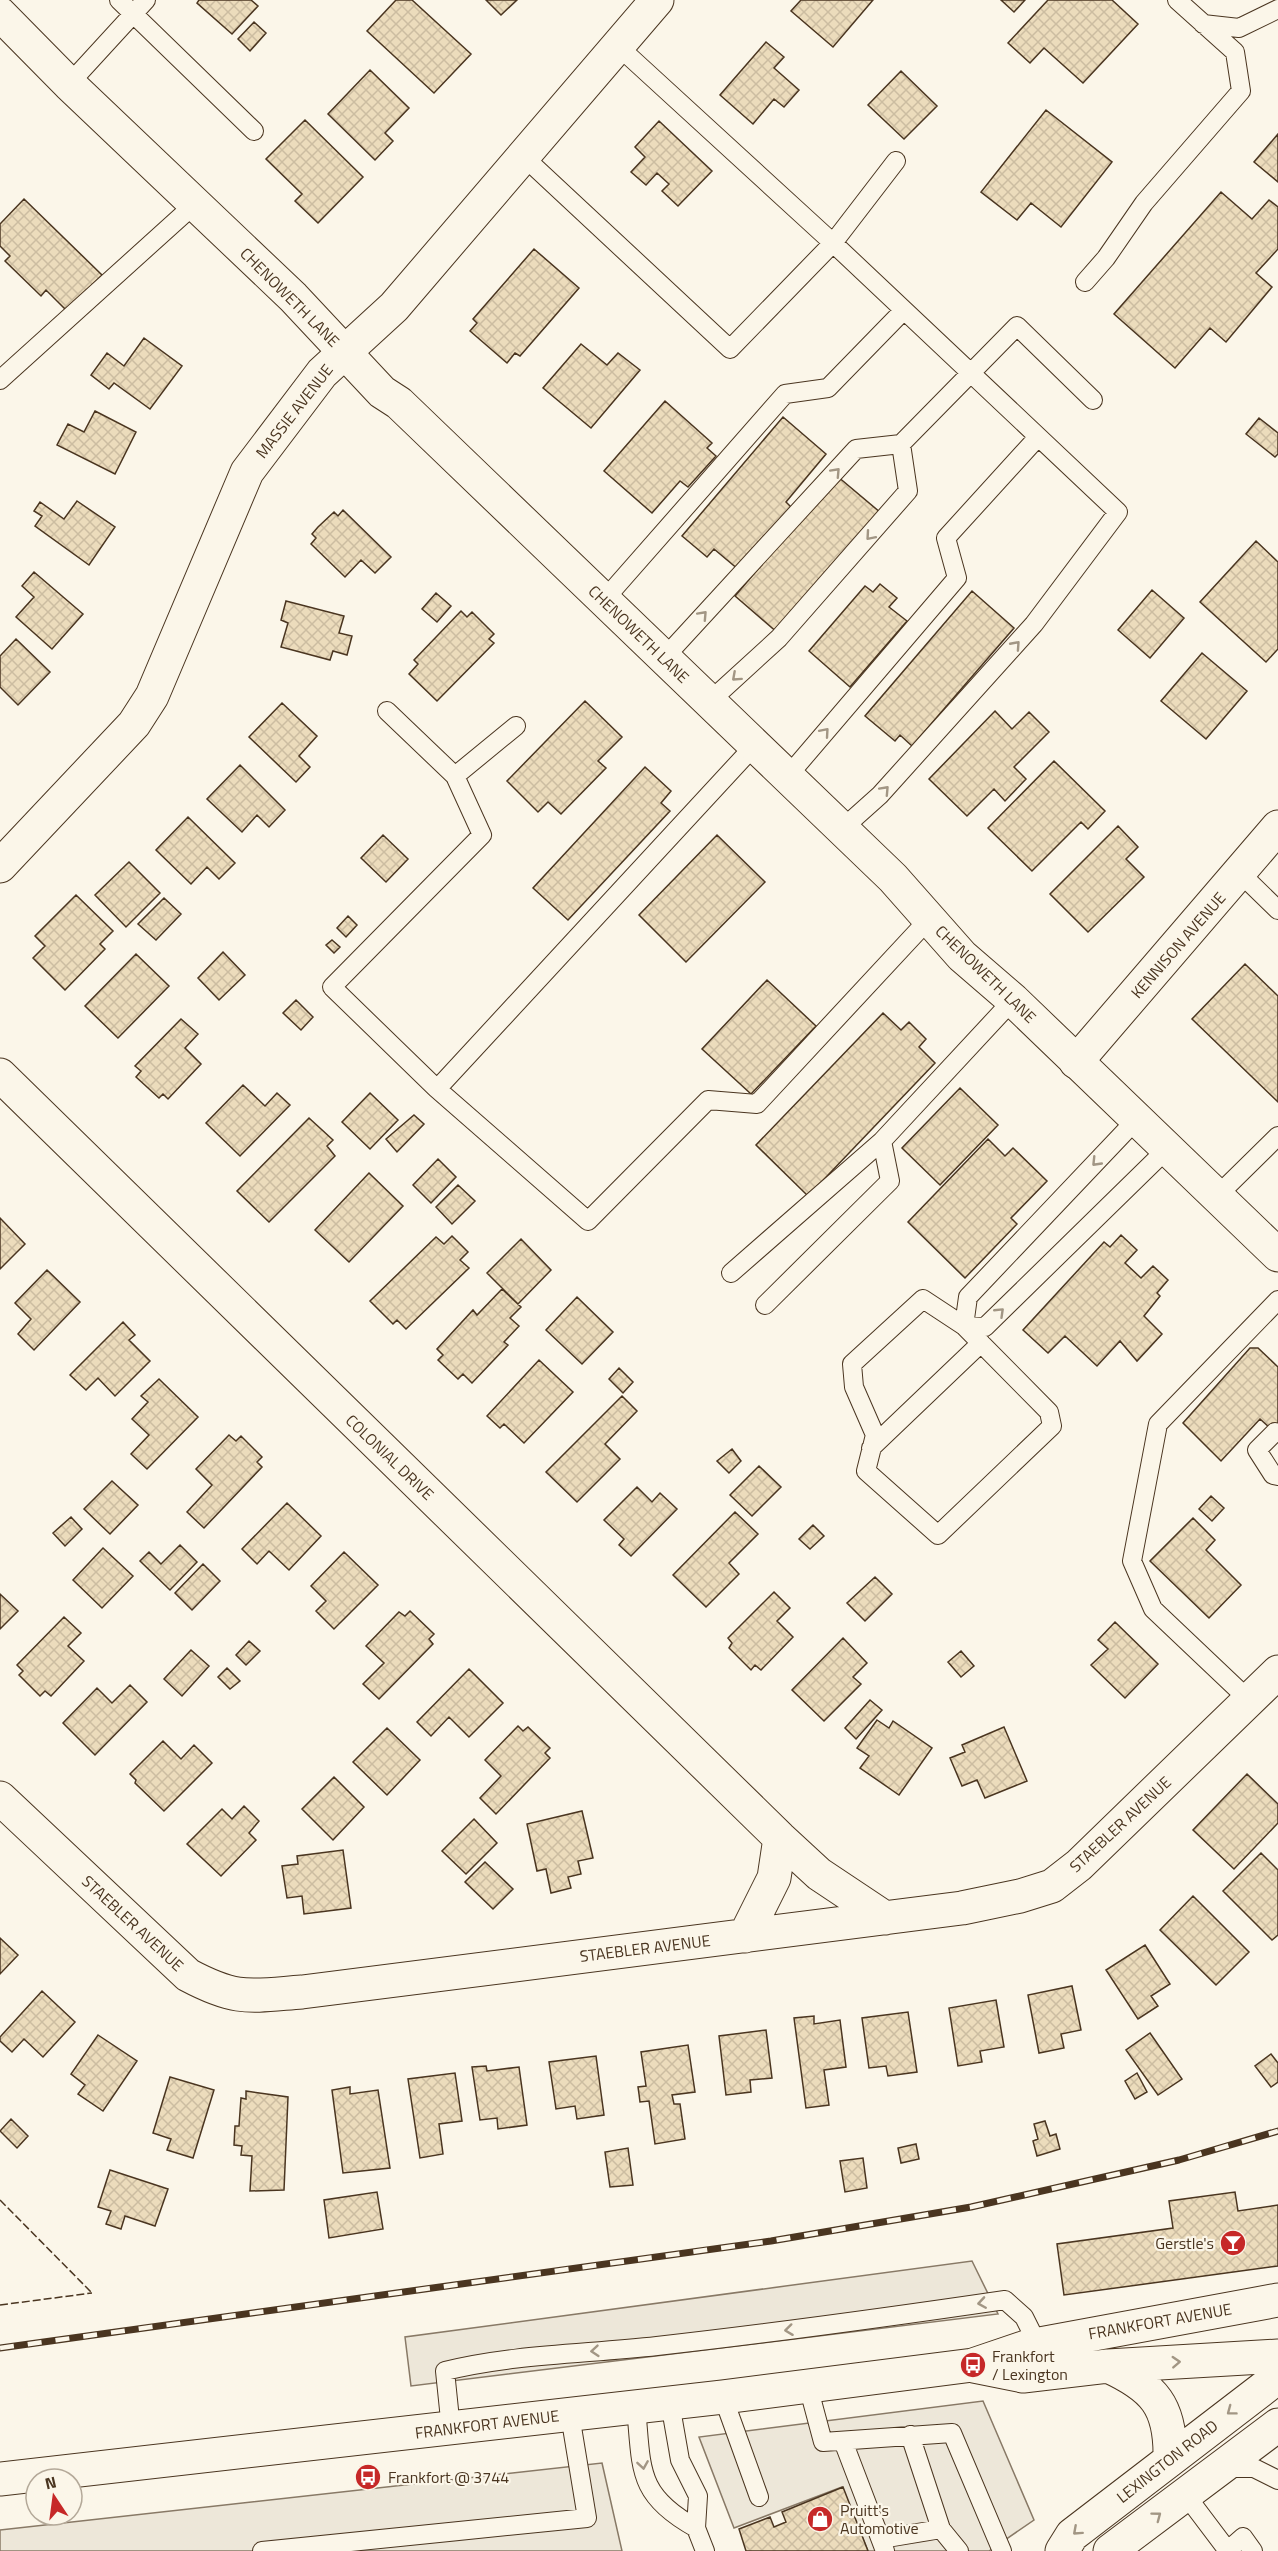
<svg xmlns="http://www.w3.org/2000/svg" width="1278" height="2551" viewBox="0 0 1278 2551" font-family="'Titillium Web',sans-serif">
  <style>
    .parking { fill: #ede7d9; stroke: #887966; stroke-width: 1.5 }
    .building { fill: url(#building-cross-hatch); stroke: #4a3520; stroke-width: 1.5 }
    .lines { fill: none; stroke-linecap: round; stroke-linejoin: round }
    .service-casing { stroke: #4a3520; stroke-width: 20 }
    .minor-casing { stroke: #4a3520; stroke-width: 35 }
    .secondary-casing { stroke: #4a3520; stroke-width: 35 }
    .primary-casing { stroke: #4a3520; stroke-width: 35 }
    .service { stroke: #fbf6e9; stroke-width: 18 }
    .minor { stroke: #fbf6e9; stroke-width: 33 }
    .secondary { stroke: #fbf6e9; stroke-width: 33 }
    .primary { stroke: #fbf6e9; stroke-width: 33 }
    .rail-casing { stroke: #4a3520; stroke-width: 7 }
    .rail { stroke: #fbf6e9; stroke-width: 4.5; stroke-dasharray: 14; stroke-linecap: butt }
    .fence { stroke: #4a3520; stroke-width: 1.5; stroke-dasharray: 8 3; stroke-linecap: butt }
    .oneway { stroke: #a29684 }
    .labels { text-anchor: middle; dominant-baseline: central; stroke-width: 4.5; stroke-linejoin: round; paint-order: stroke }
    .street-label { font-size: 16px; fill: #4a3520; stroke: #fbf6e9 }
    .poi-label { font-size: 16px; fill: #4a3520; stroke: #fbf6e9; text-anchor: start }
  </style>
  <defs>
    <pattern id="building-cross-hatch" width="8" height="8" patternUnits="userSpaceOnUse" patternTransform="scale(1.5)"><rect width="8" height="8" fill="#ecdcbc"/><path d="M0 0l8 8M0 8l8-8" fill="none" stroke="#ccbda1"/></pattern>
  </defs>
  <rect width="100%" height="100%" fill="#fbf6e9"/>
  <path class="parking" d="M972 2261 998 2314 411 2386 405 2337Z
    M983 2401 1034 2520 989 2551H868L842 2487 734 2528 699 2437Z
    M602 2463 622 2551H0V2530Z"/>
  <path class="building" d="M251 0 258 6 232 34 197 3 199 0Z
    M396 0H412L471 54 434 93 367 31Z
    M486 0H517L501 15Z
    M801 0H873L833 47 791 11Z
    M1001 0H1025L1014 12Z
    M1048 0H1112L1138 24 1083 83 1044 48 1030 63 1008 43Z
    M254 22 266 33 250 51 238 39Z
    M766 42 784 57 774 68 799 90 784 107 774 99 753 124 720 95Z
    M370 70 409 108 385 133 393 141 375 160 328 114Z
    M901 71 937 106 904 139 868 105Z
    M1046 110 1112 162 1061 227 1031 203 1017 220 981 192Z
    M305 120 363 177 318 223 295 201 302 194 266 159Z
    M659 121 712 171 678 206 662 191 669 184 657 173 646 185 631 172 645 157 635 147Z
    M1278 134V182L1254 162Z
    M1221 192 1252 219 1269 200 1278 207V249L1256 273 1272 287 1226 342 1210 328 1175 368 1114 314Z
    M24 199 102 275 67 311 46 290 41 296 5 261 10 256 0 246V224Z
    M534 249 579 288 520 356 515 353 507 363 470 331 477 323 473 319Z
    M144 338 182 366 150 409 114 383 109 389 91 375 107 353 124 366Z
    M581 344 607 365 618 353 640 370 591 428 543 388Z
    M665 401 712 443 707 448 716 456 688 487 680 481 652 513 604 471Z
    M95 411 136 432 115 474 57 445 68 424 84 432Z
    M783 417 826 454 786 502 792 508 739 570 714 549 707 557 682 536Z
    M1259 418 1278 433V454L1275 457 1246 434Z
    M837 476 881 513 779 634 735 596Z
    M77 501 115 527 89 565 35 526 42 516 34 511 40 502 64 519Z
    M343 510 391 557 375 573 361 560 345 577 311 544 316 538 312 534 318 527 334 512 338 516Z
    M1256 541 1278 562V649L1266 662 1200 602Z
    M34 572 83 614 52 649 16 617 34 597 22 586Z
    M880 584 897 598 889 607 907 621 850 687 809 651 865 586 873 592Z
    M1152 590 1184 618 1150 658 1118 630Z
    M972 591 1014 628 912 746 900 735 895 741 865 716Z
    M436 593 451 606 437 622 422 609Z
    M286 601 344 616 339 633 352 636 347 655 333 651 330 660 281 647 288 623 281 620Z
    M461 611 467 617 472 612 494 634 489 639 494 643 437 701 409 674 418 664 414 660Z
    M16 639 50 672 18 705 0 687V656Z
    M1202 653 1247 691 1206 739 1161 701Z
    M585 701 622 737 598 761 606 768 561 814 548 802 538 812 507 781Z
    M282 703 317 736 299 756 310 767 296 782 249 737Z
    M995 711 1012 729 1029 712 1049 732 1014 767 1026 779 1005 801 994 789 967 816 929 779Z
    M1054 761 1105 811 1088 829 1081 822 1032 871 988 828Z
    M240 765 285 810 269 827 257 815 242 832 207 799Z
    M645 767 671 791 661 803 670 811 568 920 533 888Z
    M188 817 235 863 219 879 207 867 191 884 156 850Z
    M1118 826 1138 847 1126 859 1144 877 1088 932 1050 894Z
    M383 835 408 859 386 882 361 858Z
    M717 835 765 882 686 962 639 915Z
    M129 862 160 893 126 927 95 895Z
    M76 895 113 931 100 944 105 949 65 990 33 958 45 946 35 936Z
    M164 898 181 914 156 940 138 924Z
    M348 916 357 925 346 937 337 928Z
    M332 940 340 947 334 953 326 945Z
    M223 952 245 975 219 1000 198 978Z
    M136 954 169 986 118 1038 85 1006Z
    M1245 964 1278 996V1102L1192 1019Z
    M767 980 816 1026 751 1094 702 1049Z
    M296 1000 313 1017 301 1030 283 1013Z
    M883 1013 901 1030 909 1022 926 1039 919 1047 935 1063 808 1196 756 1145Z
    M181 1019 198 1034 185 1048 201 1064 168 1099 163 1094 159 1098 136 1077 141 1071 135 1066Z
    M243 1085 265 1106 277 1093 290 1105 240 1156 206 1123Z
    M960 1088 998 1125 940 1185 902 1148Z
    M370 1093 398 1120 370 1149 342 1122Z
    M414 1115 424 1124 397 1152 386 1139Z
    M309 1118 333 1140 327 1146 335 1156 269 1222 237 1191Z
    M988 1139 1005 1156 1013 1148 1047 1181 1011 1218 1017 1224 965 1278 908 1222Z
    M438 1159 456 1177 431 1203 413 1185Z
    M369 1173 403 1206 349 1262 315 1230Z
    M458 1185 475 1201 452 1224 436 1207Z
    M0 1218 25 1244 0 1269Z
    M1121 1235 1137 1250 1125 1263 1141 1278 1153 1266 1168 1280 1157 1293 1160 1296 1144 1316 1162 1334 1137 1361 1120 1341 1097 1366 1065 1336 1048 1353 1023 1330 1104 1242 1110 1247Z
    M452 1236 468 1252 460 1260 469 1268 406 1329 397 1320 393 1324 370 1301 436 1237 444 1244Z
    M521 1239 551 1270 518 1304 487 1273Z
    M47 1270 80 1302 34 1350 18 1334 31 1319 15 1303Z
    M502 1289 521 1307 510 1318 519 1326 504 1342 508 1345 472 1383 463 1374 458 1379 438 1360 443 1355 437 1349 473 1310 477 1315Z
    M577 1297 613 1332 582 1364 546 1330Z
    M123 1322 135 1335 129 1340 150 1361 115 1396 98 1378 86 1390 70 1375Z
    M1250 1348H1258L1278 1367V1435L1260 1419 1221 1461 1183 1423Z
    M539 1360 573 1392 524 1443 504 1424 500 1428 487 1416Z
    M619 1368 633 1382 623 1393 609 1379Z
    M159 1379 198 1417 147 1469 131 1454 149 1435 132 1419 148 1402 141 1396Z
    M622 1396 637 1411 605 1444 620 1459 577 1502 546 1472Z
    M229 1435 236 1441 241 1436 262 1457 257 1462 262 1467 204 1528 187 1512 212 1485 196 1469Z
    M732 1449 741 1461 729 1473 717 1461Z
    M759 1466 781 1487 752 1516 730 1495Z
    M112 1481 138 1505 110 1534 84 1509Z
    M637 1487 652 1502 660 1493 677 1509 631 1556 619 1545 624 1539 604 1520Z
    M1211 1496 1224 1508 1212 1521 1199 1509Z
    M287 1503 321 1536 289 1570 269 1551 257 1564 242 1549Z
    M735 1512 758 1534 729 1563 739 1574 706 1607 673 1575Z
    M71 1517 82 1529 65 1546 53 1533Z
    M1193 1518 1215 1540 1206 1550 1241 1585 1209 1618 1150 1561Z
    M813 1525 824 1536 810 1549 799 1539Z
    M180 1545 197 1562 170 1590 140 1561 149 1552 161 1564Z
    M103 1548 133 1576 102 1608 73 1580Z
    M344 1552 378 1585 334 1629 316 1611 326 1601 311 1586Z
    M203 1564 220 1581 192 1610 175 1593Z
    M875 1577 892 1594 865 1621 847 1603Z
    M774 1592 790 1608 777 1621 793 1637 761 1670 755 1665 751 1670 729 1648 732 1643 728 1638Z
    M0 1594 18 1611 0 1629Z
    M410 1611 434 1634 429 1639 433 1644 379 1699 363 1684 384 1663 366 1646 399 1612 405 1616Z
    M64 1617 81 1633 68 1646 84 1661 51 1696 45 1691 40 1696 19 1675 23 1671 17 1665Z
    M1115 1622 1158 1664 1125 1698 1091 1665 1108 1649 1098 1640Z
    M843 1638 867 1663 853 1677 861 1684 824 1721 792 1690Z
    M249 1641 260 1651 246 1665 236 1655Z
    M191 1650 209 1666 182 1696 164 1679Z
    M961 1651 974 1666 961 1677 948 1662Z
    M227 1668 240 1681 230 1689 218 1677Z
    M469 1669 503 1703 469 1737 449 1717 431 1736 417 1722Z
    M130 1685 147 1702 95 1755 63 1723 97 1688 112 1703Z
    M870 1700 882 1710 856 1739 845 1728Z
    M877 1720 889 1728 893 1721 932 1748 899 1795 860 1768 869 1756 857 1748Z
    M518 1726 523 1731 528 1727 550 1748 545 1753 550 1758 496 1814 480 1798 501 1776 485 1760Z
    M1004 1727 1027 1781 985 1798 977 1780 962 1786 950 1758 965 1752 962 1745Z
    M387 1728 420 1760 387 1795 353 1762Z
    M163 1741 181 1759 194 1745 212 1763 164 1811 135 1783 136 1780 130 1774Z
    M1247 1774 1278 1804V1823L1234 1869 1193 1830Z
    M334 1777 364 1807 333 1840 302 1809Z
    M244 1806 259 1821 249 1833 256 1840 221 1876 187 1844 222 1809 232 1819Z
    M582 1811 593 1858 578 1861 581 1874 568 1877 571 1888 551 1893 546 1869 537 1871 527 1824Z
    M474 1819 497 1843 466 1874 442 1851Z
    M343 1850 351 1908 304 1914 302 1896 287 1898 282 1866 298 1864 297 1856Z
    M1261 1853 1278 1870V1935L1272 1940 1223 1891Z
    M485 1862 513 1889 493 1909 465 1882Z
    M1193 1896 1249 1952 1216 1985 1160 1930Z
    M0 1938 18 1955 0 1974Z
    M1145 1945 1170 1984 1151 1996 1158 2006 1138 2019 1106 1970Z
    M1072 1986 1081 2030 1061 2034 1064 2048 1039 2053 1028 1995Z
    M42 1991 75 2022 43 2057 24 2039 12 2052 0 2041V2037Z
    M996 2000 1004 2047 980 2051 982 2062 958 2066 949 2008Z
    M908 2012 917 2072 888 2076 886 2066 869 2068 862 2018Z
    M814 2016V2024L840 2020 846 2067 824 2070 829 2105 806 2108 794 2018Z
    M766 2030 772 2078 750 2080 751 2092 726 2095 719 2036Z
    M1150 2033 1182 2079 1158 2095 1126 2050Z
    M98 2035 137 2061 103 2111 78 2094 85 2085 71 2074Z
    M688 2045 695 2092 672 2095 674 2104H680L685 2139 655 2144 649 2101 640 2102 639 2094 638 2087 646 2086 641 2052Z
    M1271 2054 1278 2063V2082L1271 2087 1255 2066Z
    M596 2056 604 2115 577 2119 575 2106 556 2109 549 2062Z
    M486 2066 487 2071 519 2067 527 2125 498 2129 497 2118 480 2120 472 2067Z
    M455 2073 462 2121 439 2124 443 2154 420 2158 408 2079Z
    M1137 2073 1147 2092 1135 2099 1125 2081Z
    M170 2077 214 2090 193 2158 167 2150 171 2139 153 2133Z
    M350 2087V2094L378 2090 390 2168 343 2173 332 2090Z
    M246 2091 288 2097 284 2190 250 2191 252 2156 241 2155 242 2146 234 2145 235 2126H239L241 2098 246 2099Z
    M11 2119 28 2136 17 2148 0 2131Z
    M1045 2121 1050 2136 1056 2134 1060 2149 1037 2156 1033 2141 1038 2139 1034 2124Z
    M916 2144 919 2159 901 2163 898 2148Z
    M628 2148 633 2185 610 2187 605 2152Z
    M863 2158 867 2188 845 2192 840 2161Z
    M110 2170 168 2189 155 2226 125 2216 121 2229 106 2224 111 2211 98 2207Z
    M377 2192 383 2229 329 2238 324 2200Z
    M1235 2192 1238 2211 1278 2205V2266L1064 2295 1057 2244 1173 2228 1169 2201Z
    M843 2487 868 2551H746L739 2529 770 2517 774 2527 786 2522 782 2512Z"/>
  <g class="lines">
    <g class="service-casing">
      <path id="service" d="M119 0 254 131
        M1203 24 1239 28 1278 9
        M618 46 833 243 896 161
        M69 84 146 0
        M523 156 730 349 833 243 1118 512 1034 624 880 795 842 829
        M1085 282 1106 258 1144 203 1241 91 1235 52 1177 0
        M0 380 196 203
        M901 444 1017 326 1093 400
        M604 600 785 394 828 388 904 310
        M664 658 856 449 901 444 908 491 779 638 709 702
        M387 711 455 776 482 835 332 987 437 1089
        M755 745 437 1089 588 1221 708 1100 757 1104 929 919
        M455 776 516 726
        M787 777 957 578 946 538 1038 437
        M1240 873 1278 910
        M1136 1120 968 1297 964 1326 985 1327 1167 1149
        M1217 1196 1278 1136
        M731 1273 882 1141 1013 1000
        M923 1299 964 1326 1049 1412 1052 1426 938 1535 866 1471 875 1435 854 1387 852 1364Z
        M765 1305 890 1181 882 1141
        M1275 1432 1257 1450 1273 1475 1278 1476
        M871 1448 981 1343
        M1250 1701 1153 1609 1132 1561 1158 1424 1278 1300
        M808 2386 823 2442 952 2433 1002 2551
        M723 2397 759 2497
        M670 2403 680 2460 698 2496 696 2528 705 2551
        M636 2407C642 2469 636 2495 696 2528
        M451 2429 445 2371C514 2354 586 2354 657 2346 773 2333 889 2317 1005 2300L1024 2317 1038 2345
        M910 2435 941 2529 959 2551
        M843 2441 885 2551
        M1225 2468H1254L1278 2480
        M1185 2494 1228 2551
        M881 2539 941 2529
        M262 2551 587 2518 570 2415
        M1227 2551 1243 2537 1253 2551"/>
    </g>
    <g class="minor-casing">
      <path id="minor" d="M0 866 134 724 152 696 247 472 322 373 394 307 657 0
        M1076 1062 1278 827
        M0 1075 780 1838 819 1874 885 1918
        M0 1798 188 1975C237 2001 249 1996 302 1992L962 1908 1020 1896 1052 1886 1079 1865 1278 1672
        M745 1936 774 1878 780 1838"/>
    </g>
    <g class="secondary-casing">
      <path id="secondary" d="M0 14 69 84 293 297 382 392 399 403 893 878 962 956 1013 1000 1278 1255"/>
    </g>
    <g class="primary-casing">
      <path id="primary" d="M974 2366 1023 2376 1108 2366 1278 2356
        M1108 2366C1154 2387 1171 2406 1170 2458
        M0 2479 723 2397 973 2365 1029 2346 1278 2300
        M1062 2551 1072 2535 1278 2377
        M1110 2551 1278 2425"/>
    </g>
    <use href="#service" class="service"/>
    <use href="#minor" class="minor"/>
    <use href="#secondary" class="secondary"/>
    <use href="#primary" class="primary"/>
    <g class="rail-casing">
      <path id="rail" d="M0 2348 771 2241 971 2207 1179 2160 1278 2131"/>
    </g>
    <use href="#rail" class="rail"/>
    <path class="fence" d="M0 2200 92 2293
      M0 2305 92 2293"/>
  </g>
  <defs><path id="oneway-chevron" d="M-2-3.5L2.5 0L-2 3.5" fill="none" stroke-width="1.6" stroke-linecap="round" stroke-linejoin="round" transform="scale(1.5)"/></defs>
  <g class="oneway">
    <use href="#oneway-chevron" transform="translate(836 472) rotate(-47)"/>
    <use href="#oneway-chevron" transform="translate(870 536) rotate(131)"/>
    <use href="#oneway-chevron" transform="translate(703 615) rotate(-47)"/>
    <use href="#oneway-chevron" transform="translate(1016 645) rotate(-48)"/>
    <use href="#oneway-chevron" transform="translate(736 677) rotate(138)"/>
    <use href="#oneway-chevron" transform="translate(825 732) rotate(-49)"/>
    <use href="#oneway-chevron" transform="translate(885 790) rotate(-47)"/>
    <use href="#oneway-chevron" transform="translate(1096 1162) rotate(134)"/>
    <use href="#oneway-chevron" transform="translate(1000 1312) rotate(-44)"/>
    <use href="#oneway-chevron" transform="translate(982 2303) rotate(171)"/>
    <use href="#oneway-chevron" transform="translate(789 2330) rotate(173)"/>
    <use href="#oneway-chevron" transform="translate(595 2351) rotate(175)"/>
    <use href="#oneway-chevron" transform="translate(1176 2362) rotate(-3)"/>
    <use href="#oneway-chevron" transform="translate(1231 2411) rotate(143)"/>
    <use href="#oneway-chevron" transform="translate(643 2465) rotate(81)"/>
    <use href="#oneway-chevron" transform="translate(1157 2516) rotate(-37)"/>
    <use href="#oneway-chevron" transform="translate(1077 2531) rotate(138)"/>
  </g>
  <defs>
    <g id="bar-disc" transform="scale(1.35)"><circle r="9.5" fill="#c62828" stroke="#fbf6e9"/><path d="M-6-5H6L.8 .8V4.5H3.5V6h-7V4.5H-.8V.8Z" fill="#fff"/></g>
    <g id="bus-disc" transform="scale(1.35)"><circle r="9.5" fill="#c62828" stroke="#fbf6e9"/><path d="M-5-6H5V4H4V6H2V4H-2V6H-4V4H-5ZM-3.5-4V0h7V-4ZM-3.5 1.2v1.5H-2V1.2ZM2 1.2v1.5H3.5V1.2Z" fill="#fff"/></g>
    <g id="shop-disc" transform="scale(1.35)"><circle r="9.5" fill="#c62828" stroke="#fbf6e9"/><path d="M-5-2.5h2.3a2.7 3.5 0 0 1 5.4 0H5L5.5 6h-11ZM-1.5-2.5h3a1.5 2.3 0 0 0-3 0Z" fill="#fff"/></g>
  </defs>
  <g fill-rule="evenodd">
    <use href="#bar-disc" x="1233" y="2243"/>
    <use href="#bus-disc" x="973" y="2365"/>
    <use href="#bus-disc" x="368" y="2477"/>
    <use href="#shop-disc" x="820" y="2519"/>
  </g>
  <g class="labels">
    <g class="street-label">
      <text transform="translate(290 297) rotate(45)">CHENOWETH LANE</text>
      <text transform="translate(294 411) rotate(-52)">MASSIE AVENUE</text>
      <text transform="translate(639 634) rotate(44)">CHENOWETH LANE</text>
      <text transform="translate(1178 945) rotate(-49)">KENNISON AVENUE</text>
      <text transform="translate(986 974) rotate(44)">CHENOWETH LANE</text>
      <text transform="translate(390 1457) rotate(44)">COLONIAL DRIVE</text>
      <text transform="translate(1120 1824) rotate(-43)">STAEBLER AVENUE</text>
      <text transform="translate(133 1923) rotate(43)">STAEBLER AVENUE</text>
      <text transform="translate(645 1948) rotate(-7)">STAEBLER AVENUE</text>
      <text transform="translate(1160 2321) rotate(-10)">FRANKFORT AVENUE</text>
      <text transform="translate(487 2424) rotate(-7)">FRANKFORT AVENUE</text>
      <text transform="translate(1167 2461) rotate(-38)">LEXINGTON ROAD</text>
    </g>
    <g class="poi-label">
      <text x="1214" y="2243" text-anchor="end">Gerstle's</text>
      <text x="992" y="2356">Frankfort<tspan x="992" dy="18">/ Lexington</tspan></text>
      <text x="388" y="2477">Frankfort @ 3744</text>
      <text x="840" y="2510">Pruitt's<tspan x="840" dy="18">Automotive</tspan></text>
    </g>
  </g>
  <g transform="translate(54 2497) rotate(347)"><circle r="28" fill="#fbf6e9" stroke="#b4a999" stroke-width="1.5"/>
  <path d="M0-4.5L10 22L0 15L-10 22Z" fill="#c62828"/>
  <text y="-9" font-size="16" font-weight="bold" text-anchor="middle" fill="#4a3520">N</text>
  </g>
</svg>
